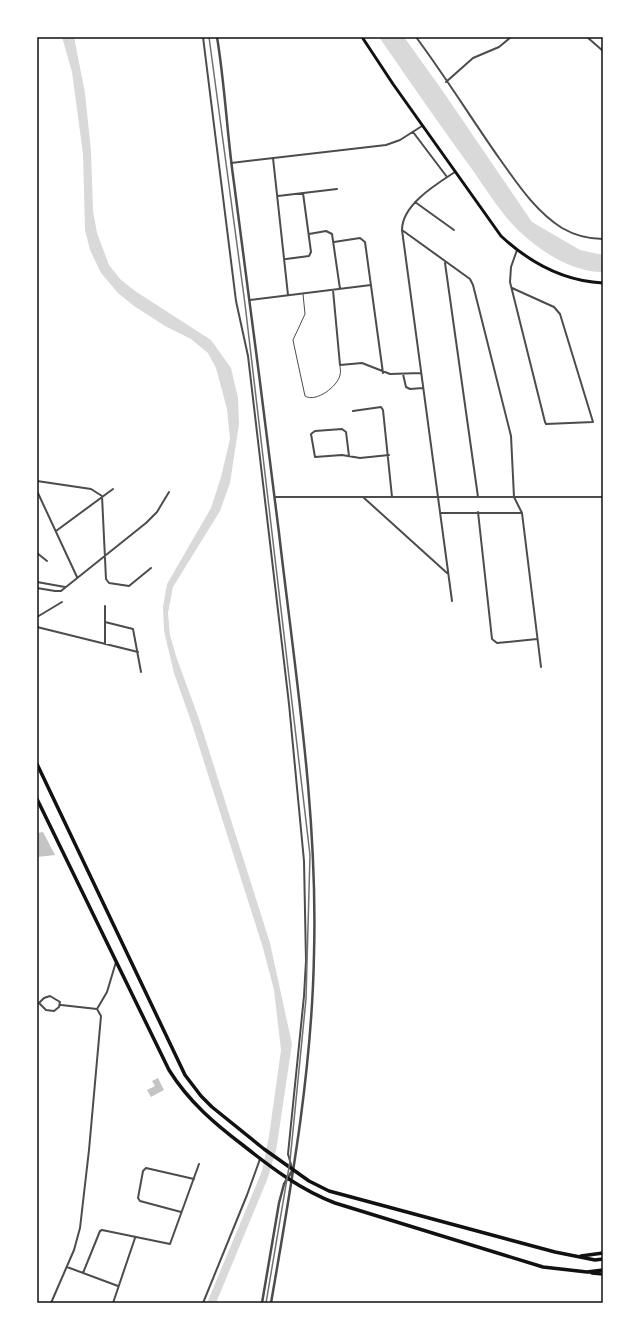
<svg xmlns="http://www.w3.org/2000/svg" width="640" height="1340" viewBox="0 0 640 1340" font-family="'Zilla Slab',serif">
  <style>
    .water { fill: #d9d9d9 }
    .building { fill: #c4c4c4 }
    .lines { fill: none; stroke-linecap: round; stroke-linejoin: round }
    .service { stroke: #4c4c4c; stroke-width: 1 }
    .minor { stroke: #4c4c4c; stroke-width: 2 }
    .tertiary { stroke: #4c4c4c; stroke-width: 2.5 }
    .secondary { stroke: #111; stroke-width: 3 }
    .trunk { stroke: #111; stroke-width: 3.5 }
    .rail { stroke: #707070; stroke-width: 1.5 }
    .neatline { fill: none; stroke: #111; stroke-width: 1.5 }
  </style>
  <rect width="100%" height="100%" fill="#fff"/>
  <path class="water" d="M62 37H74L85 93 91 151 93 211 97 233 109 265 120 279 135 291 211 340 231 368 238 398 239 424 230 483 220 511 173 587 168 613 170 635 176 656 199 719 270 943 292 1044 276 1151 267 1180 216 1303H207L262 1171 269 1136 281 1050 274 990 263 948 192 724 174 673 164 631 163 607 167 584 211 508 221 477 230 439 227 409 216 368 208 353 191 339 165 326 134 306 118 293 101 273 90 250 85 230 83 154 72 72Z
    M379 37H404L442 90 532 222 580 250 603 255V272C572 272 543 253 520 232 502 215 488 192 474 172 441 127 410 82 379 37Z"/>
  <path class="building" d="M43 832 55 855 37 857V833Z
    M158 1078 164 1090 151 1097 147 1090 155 1086 152 1081Z"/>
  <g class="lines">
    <path class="service" d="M303 294 305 314 293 340 294 345 305 396C316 403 338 386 340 375 341 372 340 368 340 365"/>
    <path class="minor" d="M203 37 236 301 248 356 289 704 304 861 306 961 304 996 288 1154 292 1168
      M416 37C445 76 471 118 499 158 517 183 535 211 562 228 574 235 589 239 603 239
      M587 37 603 51
      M446 82 473 58 499 47 511 37
      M413 132 447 177
      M273 158 288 295
      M231 163 386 145 400 140 422 126
      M278 196 337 189
      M415 202 454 230
      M402 230 470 279 473 285 511 436 514 497 522 513 541 667
      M309 234 326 231 332 234 340 289
      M334 242 360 238 365 242 383 373
      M286 259 309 256 311 252 303 193
      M445 263 478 497
      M512 288 554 307 560 314 593 422 546 424 545 422 510 282 511 267 517 250
      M333 290 340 365 362 363 390 374 421 373
      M250 300 371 285
      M403 374 406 387 410 389 423 388
      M353 411 381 407 383 410 392 497
      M349 456 346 432 342 429 315 431 311 434 315 457 342 455 360 458 389 455
      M37 481 91 489 102 496 106 579 109 583 129 586 151 568
      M37 491 77 577
      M275 497H603
      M363 497 447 573
      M478 512 492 639 497 643 537 639
      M440 513H522
      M56 531 113 489
      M37 553 47 561
      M37 582 65 587
      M37 588 55 591H61L146 523 157 512 169 492
      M452 601 402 230C402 205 435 185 455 172
      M105 606V644
      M37 617 62 602
      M105 622 133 629 141 672
      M37 627 138 652
      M50 996 60 1002 59 1007 54 1011 46 1010 39 1003 44 998Z
      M61 1005 97 1009
      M97 1009 107 992 116 962
      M181 1212 140 1201 138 1198 143 1171 146 1168 194 1179
      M67 1267 118 1286
      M83 1273 100 1231 102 1230 170 1244 199 1164
      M51 1303 74 1250 80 1228 89 1150 101 1016 97 1009
      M113 1303 135 1238
      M203 1303 247 1195 260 1159"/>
    <path class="tertiary" d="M217 37C225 85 227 135 234 183 249 300 265 416 279 533 295 672 318 813 314 954 312 1071 291 1187 271 1303
      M262 1303 279 1203 284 1184 292 1171"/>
    <path class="secondary" d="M362 37 393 84 501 236C529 262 564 281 603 283"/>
    <path class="trunk" d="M37 764 185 1075 201 1096 212 1107 264 1149 309 1181 329 1191 555 1252 595 1260 603 1259
      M37 799 169 1070C189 1102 215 1124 244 1146 273 1169 301 1190 335 1203L543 1267 587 1272 603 1270
      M581 1256 603 1253
      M592 1273 603 1274"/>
    <path class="rail" d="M209 37 245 304 310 855 306 999 290 1161 266 1303"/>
  </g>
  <rect width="640" height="1340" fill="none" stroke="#ffffff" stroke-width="76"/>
  <rect x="38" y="38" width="564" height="1264" class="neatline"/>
</svg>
